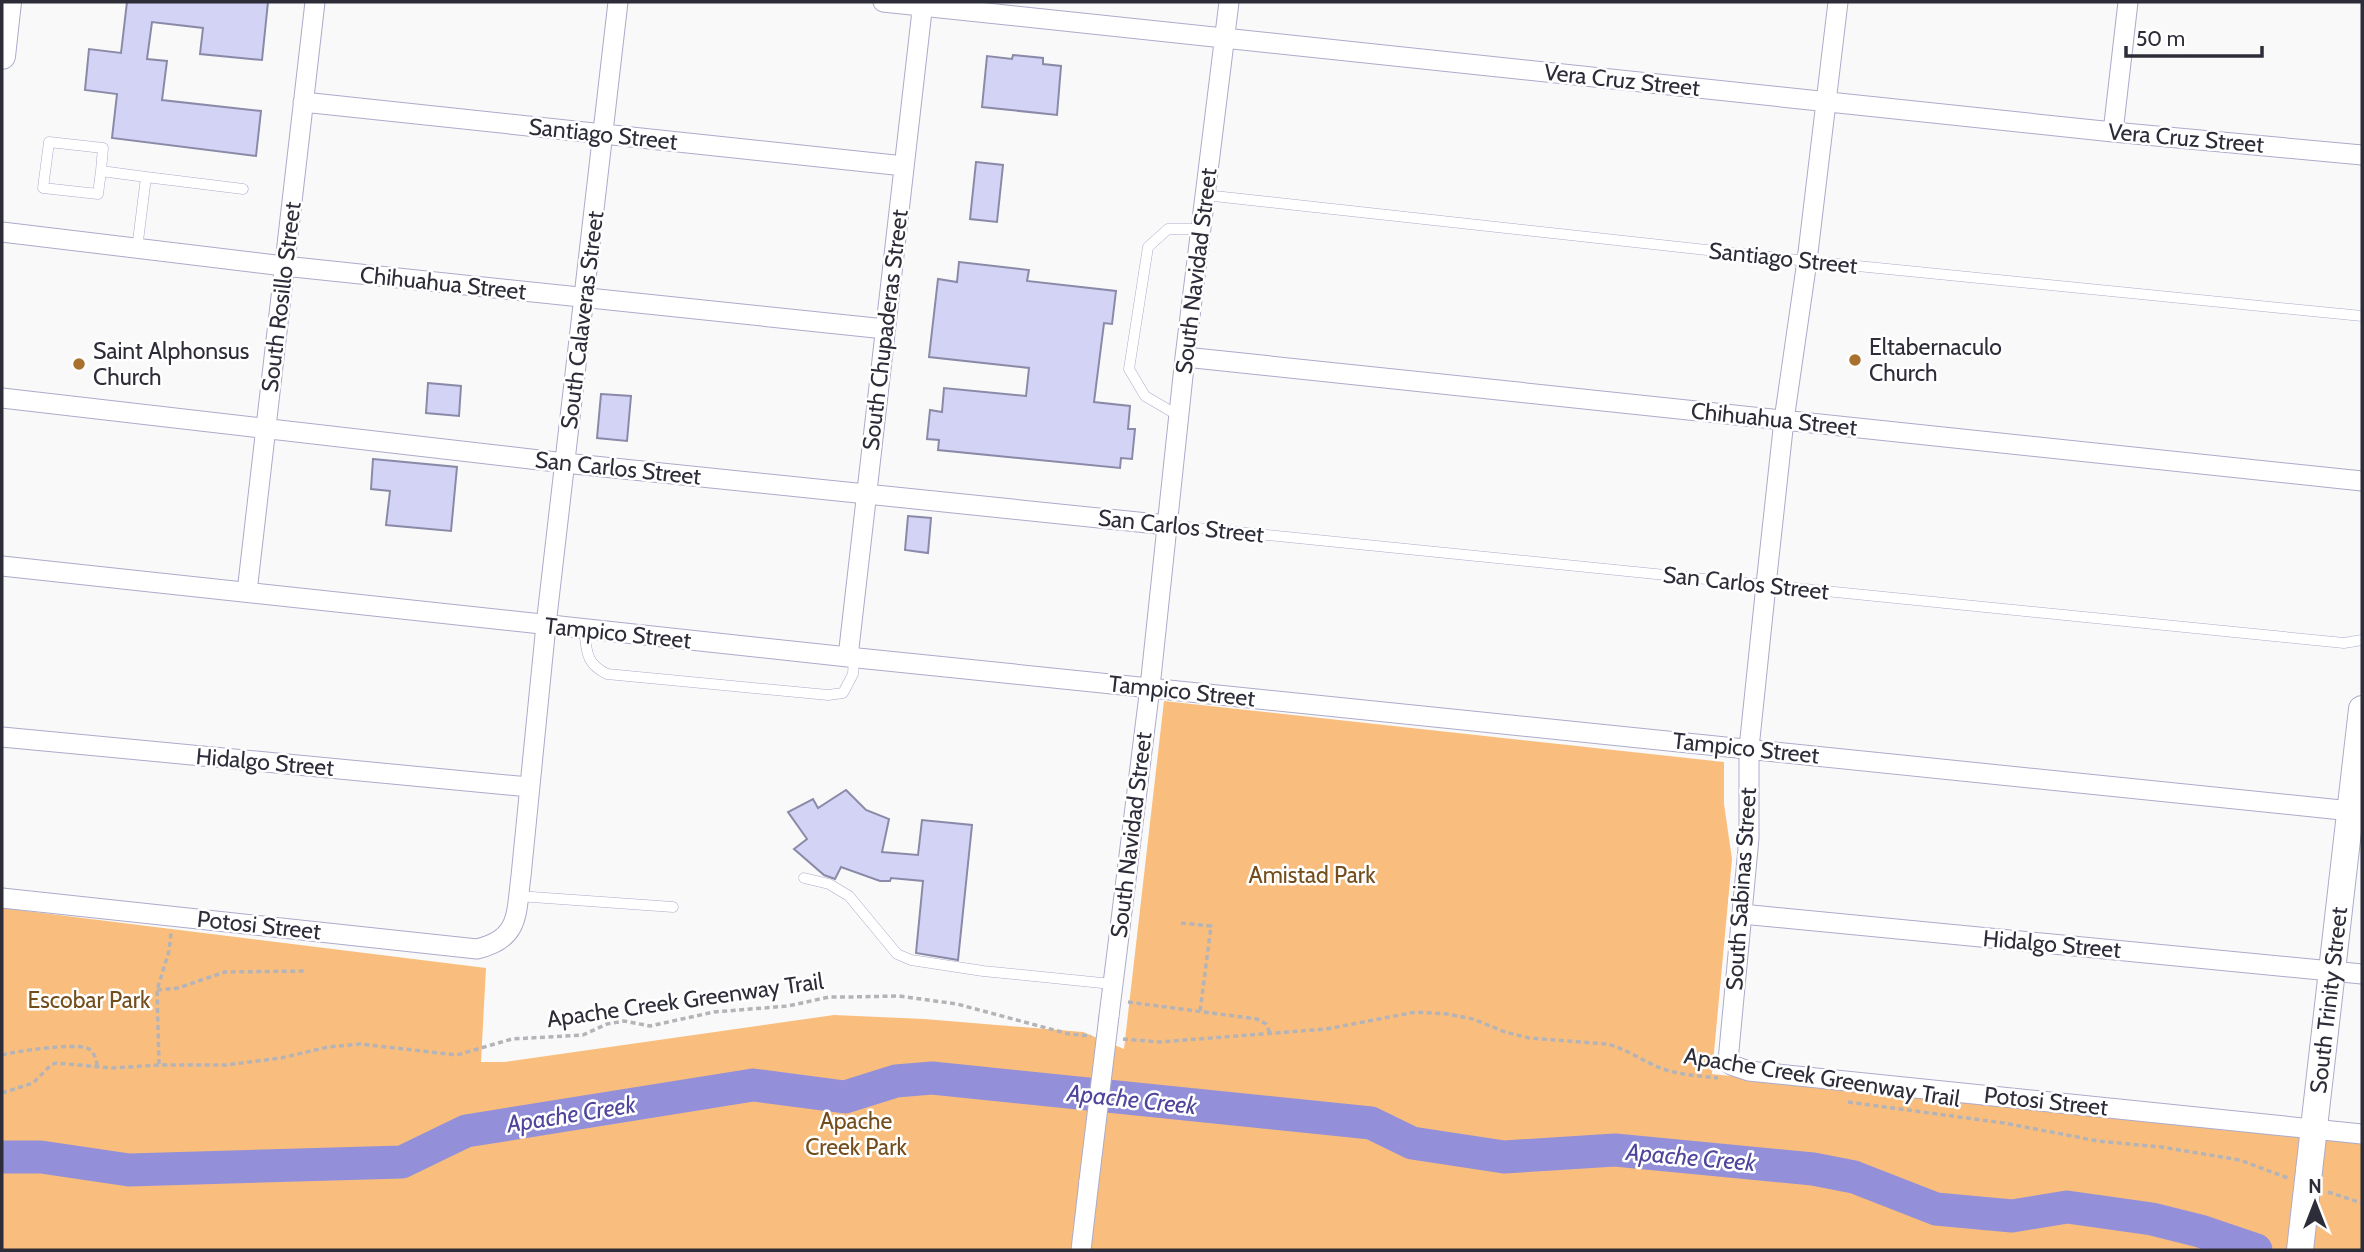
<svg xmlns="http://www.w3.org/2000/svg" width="2364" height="1252" viewBox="0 0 2364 1252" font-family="Cabin,sans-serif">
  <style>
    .green { fill: #f9be7d }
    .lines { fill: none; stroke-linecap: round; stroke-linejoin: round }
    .river { stroke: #9390d9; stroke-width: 33 }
    .building { fill: #d3d4f5; stroke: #8a8aa8; stroke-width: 2 }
    .lane-casing { stroke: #ababcb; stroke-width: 11 }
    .street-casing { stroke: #ababcb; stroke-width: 21 }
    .secondary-casing { stroke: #ababcb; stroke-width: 28 }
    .path { stroke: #b4b4b8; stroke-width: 3.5; stroke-dasharray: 5 3.5; stroke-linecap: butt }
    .lane { stroke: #fff; stroke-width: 10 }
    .street { stroke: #fff; stroke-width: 19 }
    .secondary { stroke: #fff; stroke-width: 26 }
    .street-bridge-casing { stroke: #ababcb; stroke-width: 21; stroke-linecap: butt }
    .secondary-bridge-casing { stroke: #ababcb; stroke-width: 28; stroke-linecap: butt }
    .street-bridge { stroke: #fff; stroke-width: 19 }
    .secondary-bridge { stroke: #fff; stroke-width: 26 }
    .poi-dot { fill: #a8712d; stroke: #fff; stroke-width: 2.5 }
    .labels { text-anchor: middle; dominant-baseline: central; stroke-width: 5; stroke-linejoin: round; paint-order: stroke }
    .street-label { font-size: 23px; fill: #2d2d39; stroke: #fff }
    .poi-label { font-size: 23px; fill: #2d2d39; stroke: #fff; text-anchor: start }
    .park-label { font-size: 23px; fill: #744d1c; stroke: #fff }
    .water-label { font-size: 24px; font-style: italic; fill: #50459d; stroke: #fff }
  </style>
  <rect width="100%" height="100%" fill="#f9f9f9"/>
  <path class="green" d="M1164 701 1724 762V804L1732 859 1712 1074 2362 1144V1250H2V908L486 968 481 1062H504L834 1015 924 1019 1083 1032 1124 1049Z"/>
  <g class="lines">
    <path class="river" d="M2 1157H41L129 1170 402 1162 466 1131 753 1085 845 1097 896 1081 932 1078 1371 1123 1412 1143 1504 1157 1615 1150 1813 1169 1854 1177 1936 1209 2012 1216 2067 1207 2152 1219 2200 1231 2256 1250"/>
  </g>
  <path class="building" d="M127 2H268L262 60 200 54 203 28 152 22 147 59 167 61 162 100 261 111 256 156 112 138 117 94 85 90 89 49 121 53Z
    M1013 55 1043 58V64L1061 66 1057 115 982 107 987 56 1012 59Z
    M976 162 1003 165 997 222 970 219Z
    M959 262 1029 270 1027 281 1116 291 1112 324 1104 323 1094 402 1130 406 1128 429H1135L1132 459 1121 458 1120 468 938 450 939 440 927 439 930 410 942 412 944 388 1026 396 1029 368 929 357 938 279 957 282Z
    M428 383 461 386 459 416 426 413Z
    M601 394 631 396 627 441 597 438Z
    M373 459 457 467 451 531 386 525 390 491 371 489Z
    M908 516 931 518 928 553 905 550Z
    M846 790 866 810 889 819 882 852 918 855 922 820 972 825 958 960 916 953 923 881 891 878 890 881H880L841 867 835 879 824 875 794 849 807 839 788 812 813 799 818 808Z"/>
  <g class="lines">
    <g class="lane-casing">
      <path id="lane" d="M101 171 103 148 49 142 43 188 98 194 101 171 146 177 137 249
        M146 177 243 189
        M1205 195 1807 261 2362 316
        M1179 416 1145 396 1129 369 1148 247 1168 229H1201
        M1167 525 2344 643 2362 640
        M584 629C587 651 585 663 607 674L828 695 843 693 853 674 854 658
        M804 878 829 884 849 896 897 954 911 960 983 971 1112 984
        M518 896 673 907"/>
    </g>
    <g class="street-casing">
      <path id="street" d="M883 2 2113 132 2362 155
        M1838 2 1807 261 1784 420 1766 585 1749 748V838L1728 1061 1731 1065 1749 1071 2362 1134
        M303 102 904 166
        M2113 132 2128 2
        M2 232 284 266 885 329
        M1185 357 2362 481
        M2 398 565 463 1167 525
        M2 566 848 657 2361 812
        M247 592 315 2
        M848 657 923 2
        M2 737 529 787
        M2 898 477 949C520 939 516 914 521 876L546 625 618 2
        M1742 914 2362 974
        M1109 1016 1150 687 1185 357 1229 2
        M1081 1250 1089 1181"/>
    </g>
    <g class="secondary-casing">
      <g id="secondary">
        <path d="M2 56 8 2"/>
        <path id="s1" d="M2309 1171 2362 709"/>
      </g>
    </g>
    <path class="path" d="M1181 923 1211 926 1200 1012
      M157 990 178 988 225 972 307 971
      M1128 1002 1257 1019 1266 1024 1270 1033
      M1123 1039 1160 1042 1326 1029 1416 1012 1447 1014 1473 1019 1505 1032 1529 1038 1607 1044C1625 1048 1644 1062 1663 1069 1681 1075 1700 1076 1718 1078
      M2 1055C16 1051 74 1043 87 1048 94 1051 97 1060 97 1067
      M159 1064 157 990 169 951 171 933
      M2 1093 33 1083 51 1065 56 1063 112 1068 159 1065H226L281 1058 328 1047 360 1044 457 1055 512 1039 583 1035 607 1024 624 1021 650 1026 714 1012 788 1006 829 997H851L899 996 957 1004 1069 1034 1091 1036
      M1848 1102 2004 1123 2098 1141 2161 1147 2240 1160 2288 1178
      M2328 1192 2362 1203"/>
    <use href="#lane" class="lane"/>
    <use href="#street" class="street"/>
    <use href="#secondary" class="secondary"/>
    <g class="street-bridge-casing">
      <path id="street-bridge" d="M1089 1181 1109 1016"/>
    </g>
    <g class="secondary-bridge-casing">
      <path id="secondary-bridge" d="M2300 1250 2309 1171"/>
    </g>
    <use href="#street-bridge" class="street-bridge"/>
    <use href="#secondary-bridge" class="secondary-bridge"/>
  </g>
  <g class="poi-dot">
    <circle cx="1855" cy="360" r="7"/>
    <circle cx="79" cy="364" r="7"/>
  </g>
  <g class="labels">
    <g class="street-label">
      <text transform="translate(1622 80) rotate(6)">Vera Cruz Street</text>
      <text transform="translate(603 134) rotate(6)">Santiago Street</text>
      <text transform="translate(2186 138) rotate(5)">Vera Cruz Street</text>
      <text transform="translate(1783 258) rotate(6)">Santiago Street</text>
      <text transform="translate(1196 271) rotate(-83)">South Navidad Street</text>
      <text transform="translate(443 283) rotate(6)">Chihuahua Street</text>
      <text transform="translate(281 297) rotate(-83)">South Rosillo Street</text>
      <text transform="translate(582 320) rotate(-83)">South Calaveras Street</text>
      <text transform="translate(885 330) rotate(-83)">South Chupaderas Street</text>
      <text transform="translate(1774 419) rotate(6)">Chihuahua Street</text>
      <text transform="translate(618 468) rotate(6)">San Carlos Street</text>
      <text transform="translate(1181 526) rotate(6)">San Carlos Street</text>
      <text transform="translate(1746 583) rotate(6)">San Carlos Street</text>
      <text transform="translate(618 633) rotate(6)">Tampico Street</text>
      <text transform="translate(1182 691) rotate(6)">Tampico Street</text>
      <text transform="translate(1746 748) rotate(6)">Tampico Street</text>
      <text transform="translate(265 762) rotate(5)">Hidalgo Street</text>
      <text transform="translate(1131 835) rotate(-83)">South Navidad Street</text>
      <text transform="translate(1741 889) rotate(-86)">South Sabinas Street</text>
      <text transform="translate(259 925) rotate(6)">Potosi Street</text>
      <text transform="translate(2052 944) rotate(5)">Hidalgo Street</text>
      <text transform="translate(685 1000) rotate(-8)">Apache Creek Greenway Trail</text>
      <text stroke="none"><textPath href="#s1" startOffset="172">South Trinity Street</textPath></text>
      <text transform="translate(1822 1077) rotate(9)">Apache Creek Greenway Trail</text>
      <text transform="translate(2046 1101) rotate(6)">Potosi Street</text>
    </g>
    <g class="poi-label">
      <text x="1869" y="347">Eltabernaculo<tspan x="1869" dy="26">Church</tspan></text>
      <text x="93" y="351">Saint Alphonsus<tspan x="93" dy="26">Church</tspan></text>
    </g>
    <g class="park-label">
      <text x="1312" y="875">Amistad Park</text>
      <text x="89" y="1000">Escobar Park</text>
      <text x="856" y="1121">Apache<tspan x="856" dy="26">Creek Park</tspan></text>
    </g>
    <g class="water-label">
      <text transform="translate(1132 1099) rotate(6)">Apache Creek</text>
      <text transform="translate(571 1114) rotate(-9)">Apache Creek</text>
      <text transform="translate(1691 1157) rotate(5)">Apache Creek</text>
    </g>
  </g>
  <rect width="2364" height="1252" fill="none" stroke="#2d2d39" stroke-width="7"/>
  <g transform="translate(2315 1203)" stroke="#ffffff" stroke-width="5" paint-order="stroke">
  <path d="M0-5L12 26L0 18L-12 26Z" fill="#2d2d39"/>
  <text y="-10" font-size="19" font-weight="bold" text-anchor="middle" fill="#2d2d39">N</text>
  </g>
  <path d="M2126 46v10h136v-10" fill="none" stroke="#2d2d39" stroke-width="3.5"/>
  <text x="2136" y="46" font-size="21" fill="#2d2d39" stroke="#ffffff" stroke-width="5" paint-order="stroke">50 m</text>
</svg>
